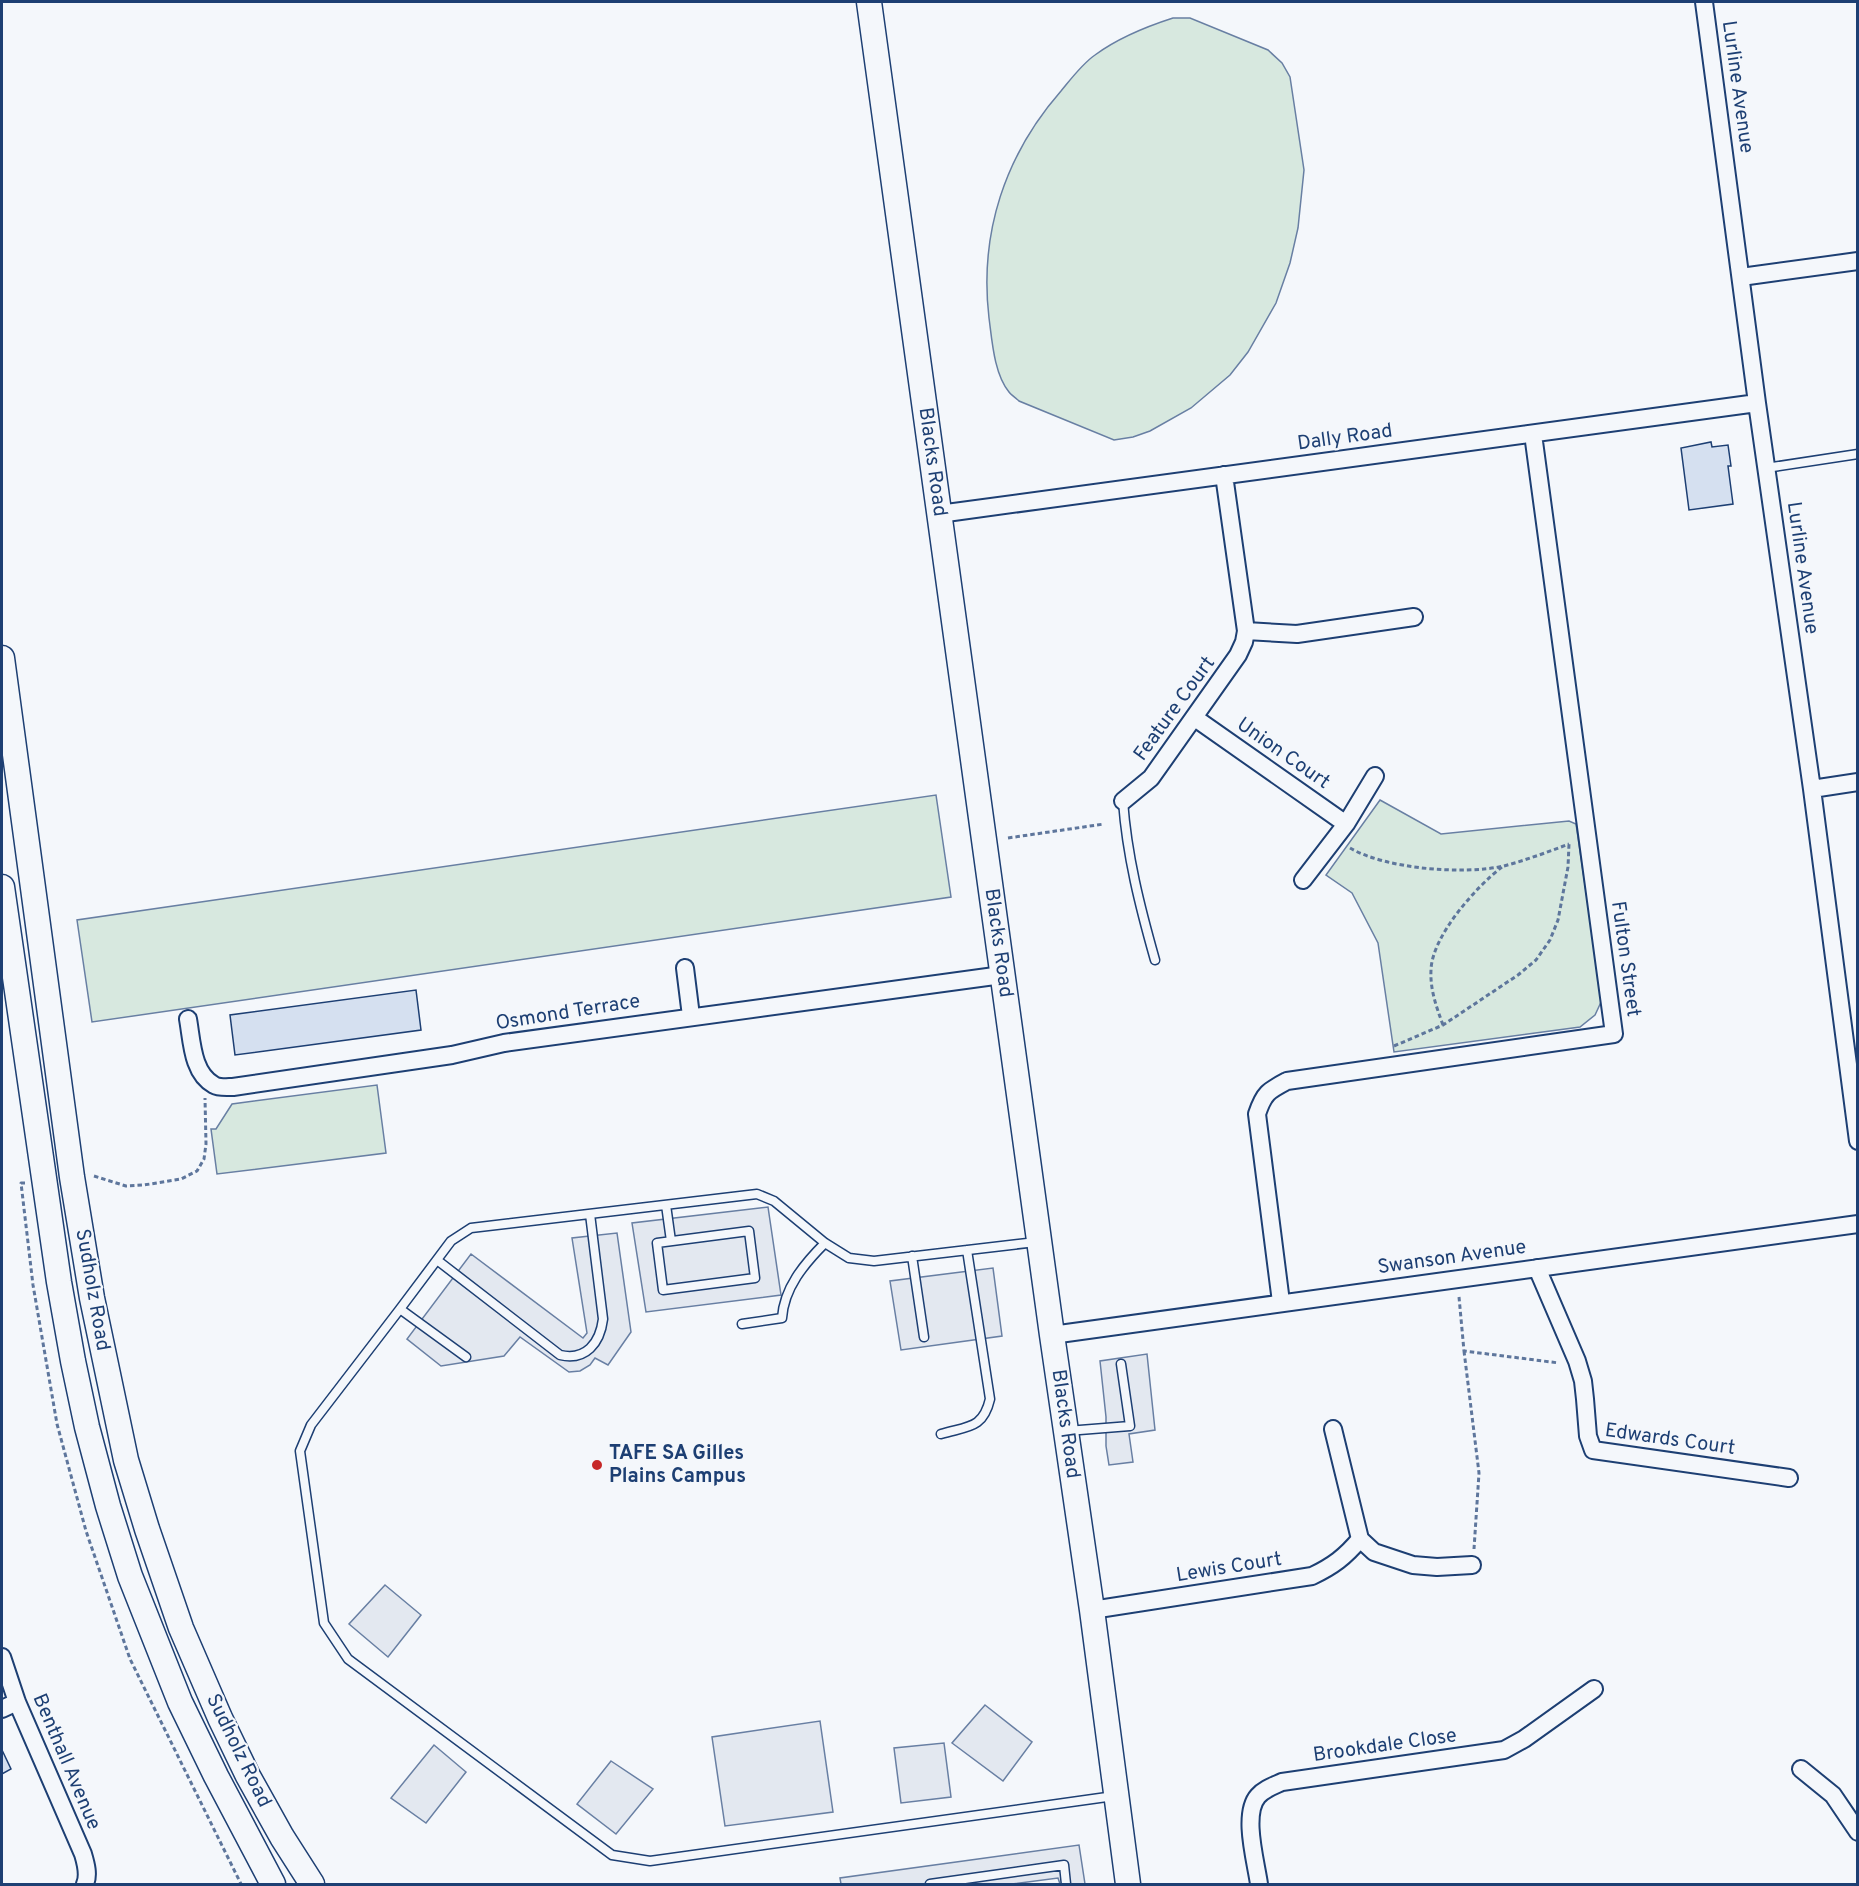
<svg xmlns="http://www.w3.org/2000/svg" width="1859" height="1886" viewBox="0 0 1859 1886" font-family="Overpass,sans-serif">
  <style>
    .green { fill: #d7e8df; stroke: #687fa3; stroke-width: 1.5 }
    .parking { fill: #e3e8f0; stroke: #687fa3; stroke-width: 1.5 }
    .building { fill: #d5e0f0; stroke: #1d3f73; stroke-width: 1.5 }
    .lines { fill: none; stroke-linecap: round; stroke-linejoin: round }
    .lane-casing { stroke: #1d3f73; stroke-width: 11 }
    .street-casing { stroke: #1d3f73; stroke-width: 20 }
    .secondary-casing { stroke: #1d3f73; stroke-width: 27 }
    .path { stroke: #5e769c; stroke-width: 3; stroke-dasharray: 4.5 3; stroke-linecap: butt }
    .lane { stroke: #f4f7fb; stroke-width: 8 }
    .street { stroke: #f4f7fb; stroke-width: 16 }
    .secondary { stroke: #f4f7fb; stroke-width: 24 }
    .poi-dot { fill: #c62828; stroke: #f4f7fb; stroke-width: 2 }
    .labels { text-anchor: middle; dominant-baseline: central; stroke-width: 4.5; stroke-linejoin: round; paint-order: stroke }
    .street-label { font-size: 20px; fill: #1d3f73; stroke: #f4f7fb }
    .poi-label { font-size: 20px; font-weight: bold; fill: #1d3f73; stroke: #f4f7fb; text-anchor: start }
  </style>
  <rect width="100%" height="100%" fill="#f4f7fb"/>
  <path class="green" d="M1173 18H1190L1268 50 1282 63 1290 77 1304 170 1298 228 1290 263 1276 303 1248 352 1230 375 1191 408 1150 431 1133 437 1114 440 1019 401C1016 398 1011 395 1009 392 994 374 992 340 989 318 979 233 1005 155 1061 91 1071 79 1082 64 1095 55 1118 38 1145 27 1173 18Z
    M936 795 951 897 92 1022 77 920Z
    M1380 800 1441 834 1569 821 1576 824 1602 1000 1595 1015 1580 1027 1394 1052 1378 943 1352 893 1326 875Z
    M377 1085 386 1153 217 1174 211 1129H216L232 1104Z"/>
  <path class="parking" d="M768 1207 781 1295 646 1312 632 1223Z
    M617 1233 631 1332 608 1365 595 1358 590 1365 580 1371 569 1372 520 1337 504 1356 441 1366 407 1339 471 1254 583 1338 587 1333 572 1238Z
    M993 1268 1002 1336 901 1350 890 1281Z
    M1147 1354 1155 1430 1129 1434 1133 1462 1109 1465 1106 1446V1417L1100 1361Z
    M385 1585 421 1615 388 1657 349 1624Z
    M985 1705 1032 1742 1003 1781 952 1743Z
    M820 1721 833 1812 725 1826 712 1737Z
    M944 1743 951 1797 901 1803 894 1748Z
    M434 1745 466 1772 426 1823 391 1798Z
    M611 1761 653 1789 616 1834 577 1804Z
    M1079 1845 1085 1884H1060L1058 1878 1012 1884H841L840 1878Z"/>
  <path class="building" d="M1711 442 1712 447 1728 445 1731 466H1728L1733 504 1689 510 1681 448Z
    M416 990 421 1030 235 1055 230 1015Z
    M2 1750 11 1769 2 1774Z"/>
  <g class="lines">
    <g class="lane-casing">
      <path id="lane" d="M1766 468 1858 454
        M1123 801C1127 856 1140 907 1155 960
        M666 1205 671 1241
        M749 1231 755 1278 663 1290 657 1243Z
        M1036 1242 874 1261 849 1258 825 1243 774 1201 757 1194 471 1228 451 1241 400 1309 311 1425 300 1451 324 1623 348 1659 612 1855 650 1861 1114 1796
        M912 1256 924 1337
        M437 1260 560 1355C586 1361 600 1343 603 1319L590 1214
        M400 1309 466 1357
        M742 1324 782 1318C784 1288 804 1264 825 1243
        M1067 1431 1130 1426 1121 1364
        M941 1434C968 1426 983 1429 990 1399L967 1250
        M930 1884 1064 1865 1066 1884"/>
    </g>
    <g class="street-casing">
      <path id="street" d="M1704 2 1757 403 1812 789 1858 1141
        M1741 277 1858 261
        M939 514 1757 403
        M1246 631 1297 634 1414 617
        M1195 718 1346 824
        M1812 789 1858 782
        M1123 801 1151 778 1238 655 1244 642 1246 631 1224 475
        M1303 880 1346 824 1375 776
        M685 968 691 1016
        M188 1019C192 1041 192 1073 214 1085 219 1088 227 1087 233 1087L452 1055 504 1043 1002 975
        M1537 1268 1577 1361 1583 1381 1585 1399 1588 1436 1593 1450 1789 1478
        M1281 1302 1257 1114C1264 1093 1268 1091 1287 1081L1614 1034 1533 434
        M1052 1335 1858 1224
        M1360 1539 1374 1552 1413 1565 1437 1567 1472 1565
        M1092 1610 1312 1576C1333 1566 1345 1557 1360 1539L1333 1429
        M2 1657 17 1702 83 1854C86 1864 89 1875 85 1884
        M2 1709 17 1702
        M1801 1769 1833 1795 1858 1832
        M1259 1884C1256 1862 1242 1814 1258 1796 1264 1789 1273 1786 1282 1782L1504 1750 1524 1739 1594 1689"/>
    </g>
    <g class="secondary-casing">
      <path id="secondary" d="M869 2 1052 1335 1092 1610 1128 1884
        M2 658 72 1177 92 1298 126 1460 147 1529 181 1628 220 1718 248 1776 282 1837 312 1884
        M2 887 59 1282 73 1361 87 1427 108 1506 130 1576 180 1702 216 1776 273 1884"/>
    </g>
    <path class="path" d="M1008 838 1104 824
      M1350 848C1386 869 1463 875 1504 866 1526 860 1548 852 1569 844
      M1443 1025C1436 1006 1430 989 1431 970 1432 936 1476 887 1502 867
      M1394 1046 1443 1025 1518 975 1536 960 1550 940 1558 920 1568 867 1569 844
      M94 1176 126 1186 144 1185 181 1179 197 1171 204 1159 206 1144 205 1098
      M25 1183H21L33 1285 57 1424 86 1531 130 1659 241 1884
      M1459 1297 1464 1351 1559 1363
      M1464 1351 1479 1473 1474 1549"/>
    <use href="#lane" class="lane"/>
    <use href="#street" class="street"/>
    <use href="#secondary" class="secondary"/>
  </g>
  <circle class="poi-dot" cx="597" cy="1465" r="6"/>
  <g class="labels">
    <g class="street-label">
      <text transform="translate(1737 87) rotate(82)">Lurline Avenue</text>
      <text transform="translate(1345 438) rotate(-8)">Dally Road</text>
      <text transform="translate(932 462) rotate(82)">Blacks Road</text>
      <text transform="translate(1802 568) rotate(82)">Lurline Avenue</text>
      <text transform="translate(1175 709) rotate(-54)">Feature Court</text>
      <text transform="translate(1283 754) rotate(35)">Union Court</text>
      <text transform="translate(998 943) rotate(82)">Blacks Road</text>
      <text transform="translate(1625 959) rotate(82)">Fulton Street</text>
      <text transform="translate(568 1013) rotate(-9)">Osmond Terrace</text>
      <text transform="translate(1452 1258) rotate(-8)">Swanson Avenue</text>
      <text transform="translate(92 1290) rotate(80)">Sudholz Road</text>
      <text transform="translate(1065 1424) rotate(82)">Blacks Road</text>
      <text transform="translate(1670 1440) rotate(8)">Edwards Court</text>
      <text transform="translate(1229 1568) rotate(-9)">Lewis Court</text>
      <text transform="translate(1385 1746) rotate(-8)">Brookdale Close</text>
      <text transform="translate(238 1751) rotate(64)">Sudholz Road</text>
      <text transform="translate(66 1762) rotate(67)">Benthall Avenue</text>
    </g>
    <g class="poi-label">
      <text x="609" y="1454">TAFE SA Gilles<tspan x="609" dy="23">Plains Campus</tspan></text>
    </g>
  </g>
  <rect width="1859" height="1886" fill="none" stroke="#1d3f73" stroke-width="6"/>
</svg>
